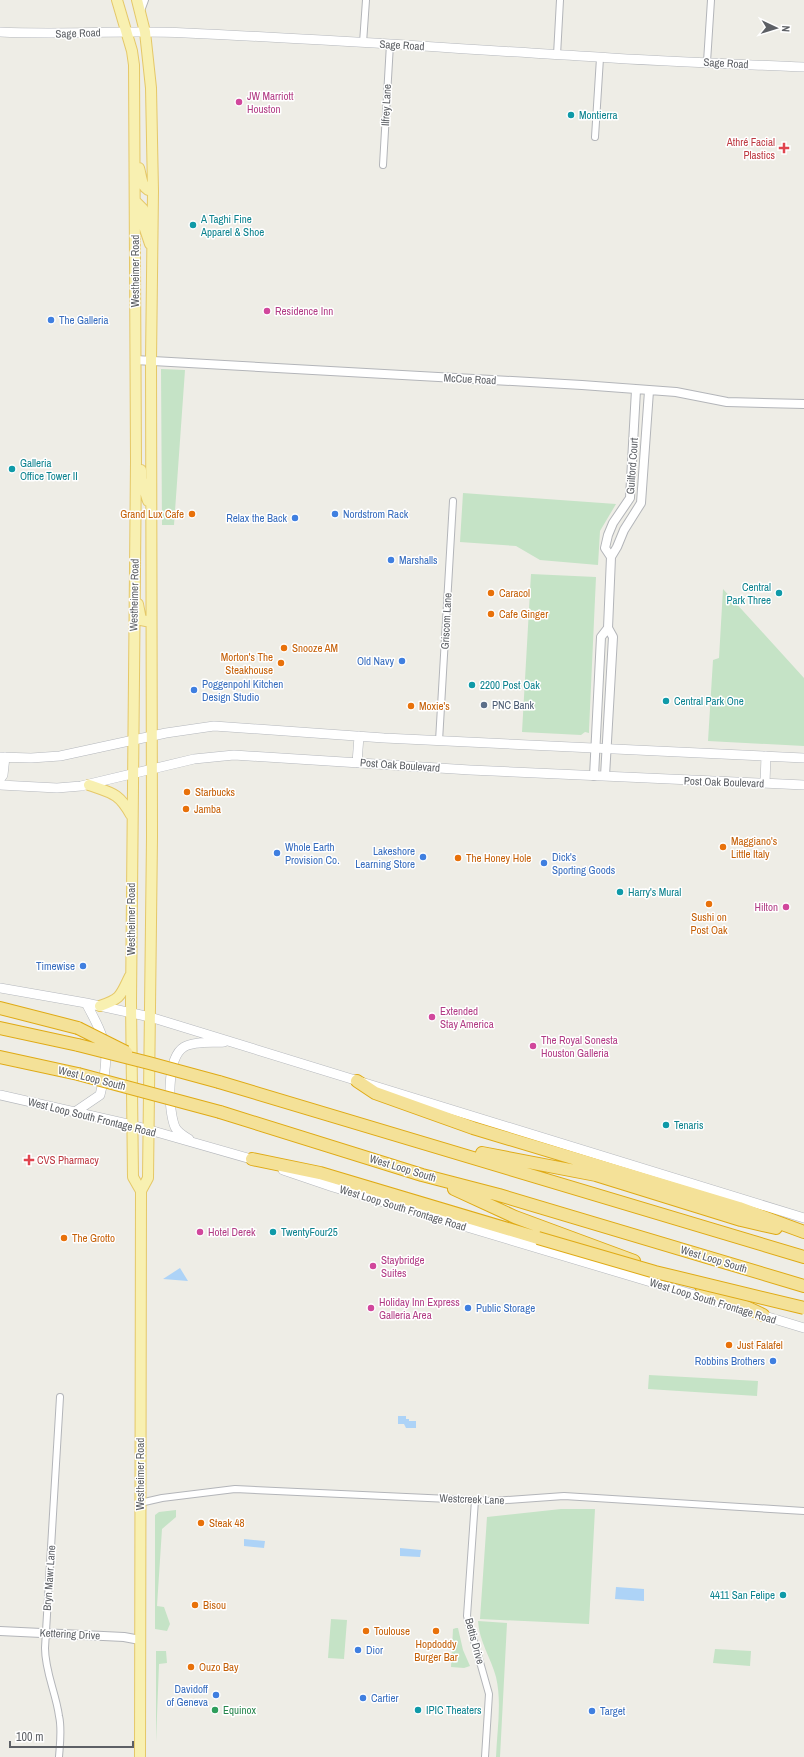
<svg xmlns="http://www.w3.org/2000/svg" width="804" height="1757" viewBox="0 0 804 1757" font-family="'Archivo Narrow',sans-serif">
  <style>
    .green { fill: #c5e3c6 }
    .water { fill: #add3f7 }
    .lines { fill: none; stroke-linecap: round; stroke-linejoin: round }
    .minor-casing { stroke: #b3b5b9; stroke-width: 8 }
    .tertiary-casing { stroke: #b3b5b9; stroke-width: 10 }
    .secondary-casing { stroke: #b4b7bc; stroke-width: 10 }
    .primary-casing { stroke: #e5c868; stroke-width: 12 }
    .motorway-casing { stroke: #dfaa15; stroke-width: 14 }
    .minor { stroke: #fff; stroke-width: 6 }
    .tertiary { stroke: #fff; stroke-width: 8 }
    .secondary { stroke: #fff; stroke-width: 9 }
    .primary { stroke: #f8f0b1; stroke-width: 10 }
    .motorway { stroke: #f4e198; stroke-width: 12 }
    .motorway-bridge-casing { stroke: #dfaa15; stroke-width: 14; stroke-linecap: butt }
    .motorway-bridge { stroke: #f4e198; stroke-width: 12 }
    .hotel-dot { fill: #d1479c; stroke: #fff; stroke-width: 1.5 }
    .culture-dot { fill: #0f9aa8; stroke: #fff; stroke-width: 1.5 }
    .health-dot { fill: #e0444e; stroke: #fff; stroke-width: 1.5 }
    .shop-dot { fill: #3f7fe0; stroke: #fff; stroke-width: 1.5 }
    .food-dot { fill: #e8710a; stroke: #fff; stroke-width: 1.5 }
    .service-dot { fill: #5c6f8a; stroke: #fff; stroke-width: 1.5 }
    .leisure-dot { fill: #2e9e5b; stroke: #fff; stroke-width: 1.5 }
    .labels { text-anchor: middle; dominant-baseline: central; stroke-width: 3; stroke-linejoin: round; paint-order: stroke }
    .street-label { font-size: 11px; fill: #5d6065; stroke: #fff }
    .hotel-label { font-size: 11px; fill: #b23c85; stroke: #fff; text-anchor: start }
    .culture-label { font-size: 11px; fill: #0d838f; stroke: #fff; text-anchor: start }
    .health-label { font-size: 11px; fill: #be3a42; stroke: #fff; text-anchor: end }
    .shop-label { font-size: 11px; fill: #366cbe; stroke: #fff; text-anchor: start }
    .food-label { font-size: 11px; fill: #c56008; stroke: #fff; text-anchor: start }
    .service-label { font-size: 11px; fill: #4e5e75; stroke: #fff; text-anchor: start }
    .leisure-label { font-size: 11px; fill: #27864d; stroke: #fff; text-anchor: start }
  </style>
  <rect width="100%" height="100%" fill="#eeede6"/>
  <path class="green" d="M161 369 185 370 174 525H162Z
    M463 493 616 504 600 531 598 565 540 560 516 546 460 542Z
    M531 574 596 577 589 730V733L585 732 581 735 522 732Z
    M723 589 804 678V746L708 741 713 660 719 658Z
    M649 1375 758 1381 757 1396 648 1389Z
    M561 1509H595L589 1624 480 1619 487 1517Z
    M176 1510V1517L162 1529 157 1606 164 1607 170 1624 167 1631 155 1629V1515L159 1512Z
    M331 1619 347 1620 344 1659 328 1658Z
    M478 1621 507 1623 500 1757H496C497 1731 502 1702 496 1677 491 1658 479 1641 478 1621Z
    M456 1628H458L463 1650 470 1666 464 1668 451 1667 453 1629Z
    M715 1649 751 1651 750 1666 713 1663Z
    M156 1651H166L167 1663 159 1664 156 1742Z"/>
  <path class="water" d="M180 1268 188 1281 163 1279Z
    M398 1416H406V1419H409V1421H416V1428H406L404 1424H398Z
    M244 1539 265 1541 264 1548 244 1546Z
    M400 1548 421 1550 420 1557 400 1556Z
    M616 1587 644 1589V1601L615 1599Z"/>
  <g class="lines">
    <g class="minor-casing">
      <path id="minor" d="M141 11 145 0
        M363 43 366 0
        M557 55 560 0
        M707 62 711 0
        M595 137 600 58
        M383 165 390 44
        M439 741 453 501
        M475 1500 467 1616 489 1694 485 1757
        M140 1503 162 1498 235 1489 493 1501 564 1496 804 1511
        M59 1757C60 1743 62 1729 59 1716 56 1693 45 1672 45 1648L60 1397"/>
    </g>
    <g class="tertiary-casing">
      <path id="tertiary" d="M135 360 582 385 676 392 727 402 804 404
        M611 557 605 548 608 535 613 523 630 498 636 390
        M594 776 601 637 608 628
        M605 776 613 637 608 628 611 557 617 547 624 530 641 503 649 391
        M0 1631 124 1637 140 1640"/>
    </g>
    <g class="secondary-casing">
      <path id="secondary" d="M0 32C62 35 124 30 186 33 323 39 461 49 598 57 666 62 735 64 804 67
        M0 757 31 758 60 756 166 733 214 726 384 738 804 758
        M357 763 359 736
        M0 779 3 775 5 757
        M765 783 766 756
        M0 785 57 788 81 786 194 759 234 755 470 770 804 785
        M0 988 86 1003 150 1017 804 1218
        M0 1095 132 1125 258 1161
        M75 1112 100 1095C111 1052 107 1042 86 1003
        M189 1139C184 1136 178 1133 175 1127 168 1110 166 1058 184 1047 194 1041 212 1043 224 1042
        M283 1170 333 1187 738 1308
        M758 1314 804 1328"/>
    </g>
    <g class="primary-casing">
      <path id="primary" d="M117 0 132 51 134 65 136 461 131 1003 133 1177 141 1191
        M137 0 145 32 151 88 153 191 151 361 152 837 148 1178 141 1191 140 1757
        M139 168C142 178 141 190 153 191
        M135 201 143 209V223L150 244
        M141 470V479L148 501
        M138 604 141 620 151 622
        M89 785C112 793 119 793 131 815
        M100 1006C122 998 120 996 130 976"/>
    </g>
    <g class="motorway-casing">
      <path id="motorway" d="M0 1008 78 1028
        M0 1028 78 1045
        M0 1057 78 1074
        M357 1081 375 1093 473 1128 739 1208 804 1232
        M219 1082 804 1257
        M220 1112 422 1175 499 1195 804 1286
        M482 1153 596 1175 741 1220 776 1228
        M252 1159 320 1173 538 1238
        M454 1189 515 1217 634 1261
        M701 1286 763 1315"/>
    </g>
    <use href="#minor" class="minor"/>
    <use href="#tertiary" class="tertiary"/>
    <use href="#secondary" class="secondary"/>
    <use href="#primary" class="primary"/>
    <use href="#motorway" class="motorway"/>
    <g class="motorway-bridge-casing">
      <path id="motorway-bridge" d="M78 1028 126 1052
        M78 1045 149 1063 219 1082
        M78 1074 220 1112
        M538 1238 655 1272 804 1308"/>
    </g>
    <use href="#motorway-bridge" class="motorway-bridge"/>
  </g>
  <g class="hotel-dot">
    <circle cx="239" cy="102" r="4"/>
    <circle cx="267" cy="311" r="4"/>
    <circle cx="786" cy="907" r="4"/>
    <circle cx="432" cy="1017" r="4"/>
    <circle cx="533" cy="1046" r="4"/>
    <circle cx="200" cy="1232" r="4"/>
    <circle cx="373" cy="1266" r="4"/>
    <circle cx="371" cy="1308" r="4"/>
  </g>
  <g class="culture-dot">
    <circle cx="571" cy="115" r="4"/>
    <circle cx="193" cy="225" r="4"/>
    <circle cx="12" cy="469" r="4"/>
    <circle cx="779" cy="593" r="4"/>
    <circle cx="472" cy="685" r="4"/>
    <circle cx="666" cy="701" r="4"/>
    <circle cx="620" cy="892" r="4"/>
    <circle cx="666" cy="1125" r="4"/>
    <circle cx="273" cy="1232" r="4"/>
    <circle cx="783" cy="1595" r="4"/>
    <circle cx="418" cy="1710" r="4"/>
  </g>
  <g class="health-dot">
    <path d="M782 142h4v4h4v4h-4v4h-4v-4h-4v-4h4z"/>
    <path d="M27 1154h4v4h4v4h-4v4h-4v-4h-4v-4h4z"/>
  </g>
  <g class="shop-dot">
    <circle cx="51" cy="320" r="4"/>
    <circle cx="335" cy="514" r="4"/>
    <circle cx="295" cy="518" r="4"/>
    <circle cx="391" cy="560" r="4"/>
    <circle cx="402" cy="661" r="4"/>
    <circle cx="194" cy="690" r="4"/>
    <circle cx="277" cy="853" r="4"/>
    <circle cx="423" cy="857" r="4"/>
    <circle cx="544" cy="863" r="4"/>
    <circle cx="83" cy="966" r="4"/>
    <circle cx="468" cy="1308" r="4"/>
    <circle cx="773" cy="1361" r="4"/>
    <circle cx="358" cy="1650" r="4"/>
    <circle cx="216" cy="1695" r="4"/>
    <circle cx="363" cy="1698" r="4"/>
    <circle cx="592" cy="1711" r="4"/>
  </g>
  <g class="food-dot">
    <circle cx="192" cy="514" r="4"/>
    <circle cx="491" cy="593" r="4"/>
    <circle cx="491" cy="614" r="4"/>
    <circle cx="284" cy="648" r="4"/>
    <circle cx="281" cy="663" r="4"/>
    <circle cx="411" cy="706" r="4"/>
    <circle cx="187" cy="792" r="4"/>
    <circle cx="186" cy="809" r="4"/>
    <circle cx="723" cy="847" r="4"/>
    <circle cx="458" cy="858" r="4"/>
    <circle cx="709" cy="904" r="4"/>
    <circle cx="64" cy="1238" r="4"/>
    <circle cx="729" cy="1345" r="4"/>
    <circle cx="201" cy="1523" r="4"/>
    <circle cx="195" cy="1605" r="4"/>
    <circle cx="366" cy="1631" r="4"/>
    <circle cx="436" cy="1631" r="4"/>
    <circle cx="191" cy="1667" r="4"/>
  </g>
  <circle class="service-dot" cx="484" cy="705" r="4"/>
  <circle class="leisure-dot" cx="215" cy="1710" r="4"/>
  <g class="labels">
    <g class="street-label">
      <text transform="translate(78 33) rotate(-2)">Sage Road</text>
      <text transform="translate(402 45) rotate(3)">Sage Road</text>
      <text transform="translate(726 63) rotate(3)">Sage Road</text>
      <text transform="translate(386 105) rotate(-87)">Ilfrey Lane</text>
      <text transform="translate(135 271) rotate(-90)">Westheimer Road</text>
      <text transform="translate(470 379) rotate(3)">McCue Road</text>
      <text transform="translate(632 466) rotate(-86)">Guilford Court</text>
      <text transform="translate(134 595) rotate(-89)">Westheimer Road</text>
      <text transform="translate(446 621) rotate(-87)">Griscom Lane</text>
      <text transform="translate(400 765) rotate(4)">Post Oak Boulevard</text>
      <text transform="translate(724 782) rotate(2)">Post Oak Boulevard</text>
      <text transform="translate(131 919) rotate(-90)">Westheimer Road</text>
      <text transform="translate(92 1078) rotate(14)">West Loop South</text>
      <text transform="translate(92 1117) rotate(14)">West Loop South Frontage Road</text>
      <text transform="translate(403 1168) rotate(17)">West Loop South</text>
      <text transform="translate(403 1208) rotate(17)">West Loop South Frontage Road</text>
      <text transform="translate(714 1259) rotate(17)">West Loop South</text>
      <text transform="translate(713 1301) rotate(17)">West Loop South Frontage Road</text>
      <text transform="translate(140 1474) rotate(-90)">Westheimer Road</text>
      <text transform="translate(472 1499) rotate(2)">Westcreek Lane</text>
      <text transform="translate(49 1578) rotate(-86)">Bryn Mawr Lane</text>
      <text transform="translate(70 1634) rotate(3)">Kettering Drive</text>
      <text transform="translate(475 1641) rotate(75)">Bettis Drive</text>
    </g>
    <g class="hotel-label">
      <text x="247" y="96">JW Marriott<tspan x="247" dy="13">Houston</tspan></text>
      <text x="275" y="311">Residence Inn</text>
      <text x="778" y="907" text-anchor="end">Hilton</text>
      <text x="440" y="1011">Extended<tspan x="440" dy="13">Stay America</tspan></text>
      <text x="541" y="1040">The Royal Sonesta<tspan x="541" dy="13">Houston Galleria</tspan></text>
      <text x="208" y="1232">Hotel Derek</text>
      <text x="381" y="1260">Staybridge<tspan x="381" dy="13">Suites</tspan></text>
      <text x="379" y="1302">Holiday Inn Express<tspan x="379" dy="13">Galleria Area</tspan></text>
    </g>
    <g class="culture-label">
      <text x="579" y="115">Montierra</text>
      <text x="201" y="219">A Taghi Fine<tspan x="201" dy="13">Apparel &amp; Shoe</tspan></text>
      <text x="20" y="463">Galleria<tspan x="20" dy="13">Office Tower II</tspan></text>
      <text x="771" y="587" text-anchor="end">Central<tspan x="771" dy="13">Park Three</tspan></text>
      <text x="480" y="685">2200 Post Oak</text>
      <text x="674" y="701">Central Park One</text>
      <text x="628" y="892">Harry's Mural</text>
      <text x="674" y="1125">Tenaris</text>
      <text x="281" y="1232">TwentyFour25</text>
      <text x="775" y="1595" text-anchor="end">4411 San Felipe</text>
      <text x="426" y="1710">IPIC Theaters</text>
    </g>
    <g class="health-label">
      <text x="775" y="142">Athré Facial<tspan x="775" dy="13">Plastics</tspan></text>
      <text x="37" y="1160" text-anchor="start">CVS Pharmacy</text>
    </g>
    <g class="shop-label">
      <text x="59" y="320">The Galleria</text>
      <text x="343" y="514">Nordstrom Rack</text>
      <text x="287" y="518" text-anchor="end">Relax the Back</text>
      <text x="399" y="560">Marshalls</text>
      <text x="394" y="661" text-anchor="end">Old Navy</text>
      <text x="202" y="684">Poggenpohl Kitchen<tspan x="202" dy="13">Design Studio</tspan></text>
      <text x="285" y="847">Whole Earth<tspan x="285" dy="13">Provision Co.</tspan></text>
      <text x="415" y="851" text-anchor="end">Lakeshore<tspan x="415" dy="13">Learning Store</tspan></text>
      <text x="552" y="857">Dick's<tspan x="552" dy="13">Sporting Goods</tspan></text>
      <text x="75" y="966" text-anchor="end">Timewise</text>
      <text x="476" y="1308">Public Storage</text>
      <text x="765" y="1361" text-anchor="end">Robbins Brothers</text>
      <text x="366" y="1650">Dior</text>
      <text x="208" y="1689" text-anchor="end">Davidoff<tspan x="208" dy="13">of Geneva</tspan></text>
      <text x="371" y="1698">Cartier</text>
      <text x="600" y="1711">Target</text>
    </g>
    <g class="food-label">
      <text x="184" y="514" text-anchor="end">Grand Lux Cafe</text>
      <text x="499" y="593">Caracol</text>
      <text x="499" y="614">Cafe Ginger</text>
      <text x="292" y="648">Snooze AM</text>
      <text x="273" y="657" text-anchor="end">Morton's The<tspan x="273" dy="13">Steakhouse</tspan></text>
      <text x="419" y="706">Moxie's</text>
      <text x="195" y="792">Starbucks</text>
      <text x="194" y="809">Jamba</text>
      <text x="731" y="841">Maggiano's<tspan x="731" dy="13">Little Italy</tspan></text>
      <text x="466" y="858">The Honey Hole</text>
      <text x="709" y="917" text-anchor="middle">Sushi on<tspan x="709" dy="13">Post Oak</tspan></text>
      <text x="72" y="1238">The Grotto</text>
      <text x="737" y="1345">Just Falafel</text>
      <text x="209" y="1523">Steak 48</text>
      <text x="203" y="1605">Bisou</text>
      <text x="374" y="1631">Toulouse</text>
      <text x="436" y="1644" text-anchor="middle">Hopdoddy<tspan x="436" dy="13">Burger Bar</tspan></text>
      <text x="199" y="1667">Ouzo Bay</text>
    </g>
    <g class="service-label">
      <text x="492" y="705">PNC Bank</text>
    </g>
    <g class="leisure-label">
      <text x="223" y="1710">Equinox</text>
    </g>
  </g>
  <g transform="translate(776 28) rotate(94)" stroke="#ffffff" stroke-width="3" paint-order="stroke">
  <path d="M0-3L7 15L0 10L-7 15Z" fill="#5d6065"/>
  <text y="-6" font-size="11" font-weight="bold" text-anchor="middle" fill="#5d6065">N</text>
  </g>
  <path d="M10 1741v6h123v-6" fill="none" stroke="#5d6065" stroke-width="2"/>
  <text x="16" y="1741" font-size="12" fill="#5d6065" stroke="#ffffff" stroke-width="3" paint-order="stroke">100 m</text>
</svg>
